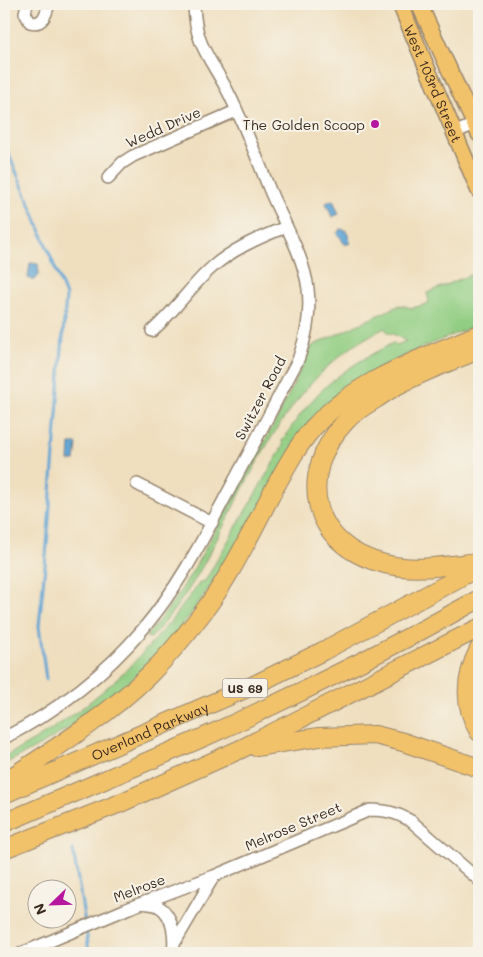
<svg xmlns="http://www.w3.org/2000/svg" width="483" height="957" viewBox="0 0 483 957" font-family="Mali,sans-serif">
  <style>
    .green { fill: #91cd82; stroke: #667c50 }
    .water { fill: #5ea4d4; stroke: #4c6779 }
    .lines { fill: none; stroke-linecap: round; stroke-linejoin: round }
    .stream { stroke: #5ea4d4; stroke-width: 3 }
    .minor-casing { stroke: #95846e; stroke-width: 14 }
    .major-casing { stroke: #95846e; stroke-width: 18 }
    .highway-casing { stroke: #95846e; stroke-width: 20 }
    .minor { stroke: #fff; stroke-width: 11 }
    .major { stroke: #f2c26a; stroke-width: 15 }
    .highway { stroke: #f2c26a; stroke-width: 18 }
    .poi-dot { fill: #b5179e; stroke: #f7f3e8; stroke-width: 2 }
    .labels { text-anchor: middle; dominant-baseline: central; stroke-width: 4; stroke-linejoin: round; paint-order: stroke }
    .shield { fill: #f7f3e8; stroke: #73665b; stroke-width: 1 }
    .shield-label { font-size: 12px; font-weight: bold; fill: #3b2a1e }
    .street-label { font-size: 14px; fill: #3b2a1e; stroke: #f7f3e8 }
    .poi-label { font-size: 14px; fill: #3b2a1e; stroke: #f7f3e8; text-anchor: end }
  </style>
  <rect width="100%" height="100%" fill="#f7f3e8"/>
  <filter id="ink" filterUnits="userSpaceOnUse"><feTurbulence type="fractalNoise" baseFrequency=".02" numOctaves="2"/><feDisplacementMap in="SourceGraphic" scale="10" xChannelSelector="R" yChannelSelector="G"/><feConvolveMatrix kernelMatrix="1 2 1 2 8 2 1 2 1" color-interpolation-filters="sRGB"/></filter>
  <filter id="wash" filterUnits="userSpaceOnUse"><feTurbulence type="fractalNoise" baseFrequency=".0096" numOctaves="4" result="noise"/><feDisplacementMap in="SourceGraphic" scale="20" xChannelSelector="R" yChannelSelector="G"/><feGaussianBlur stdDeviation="1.12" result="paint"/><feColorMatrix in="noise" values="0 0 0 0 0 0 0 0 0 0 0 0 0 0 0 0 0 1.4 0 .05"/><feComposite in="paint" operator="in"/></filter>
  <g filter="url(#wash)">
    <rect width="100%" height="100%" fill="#efdfbf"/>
    <path class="green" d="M479 271V324C425 347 371 366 325 404 299 446 273 488 247 529 221 571 195 613 162 649 118 698 63 736 4 764V757C87 714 147 658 200 582L205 581 283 446 282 441C291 428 299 415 309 404 332 376 362 359 393 343L397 345 406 341 393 334 388 333 385 328C285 374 249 485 198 574 185 597 168 618 151 638L146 637 175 600 195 567 277 419 312 346 400 305 412 308 427 304 429 301 427 293Z"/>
    <path class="water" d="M333 200 339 214 332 217 326 203Z
      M340 229 346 230 350 241 349 244H344L341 238 337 234Z
      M30 263 38 264 39 275 35 280H31L28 278Z
      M70 444H77L75 461H69Z"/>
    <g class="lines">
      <path class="stream" d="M4 143 34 214 66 296 47 545 39 626 46 679
        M73 850 85 923
        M86 929 89 953"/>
    </g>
  </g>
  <g filter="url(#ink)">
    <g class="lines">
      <g class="minor-casing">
        <path id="minor" d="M27 4 25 13 30 22C43 26 46 14 49 4
          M454 133 479 122
          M108 178 122 163 133 156 236 111
          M152 331C173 313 188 290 208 271 230 250 258 238 286 227
          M137 484 212 523
          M4 738C57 711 105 674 143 629 178 588 202 541 227 494 251 450 274 405 298 360 306 337 311 315 308 289 304 257 284 223 271 193 257 159 243 120 226 88 208 55 195 44 194 4
          M142 903C147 904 154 904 158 906 174 915 175 938 173 953
          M174 944 214 876
          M22 953 129 908 214 876 370 810C386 810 397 813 411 821L479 880"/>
      </g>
      <g class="major-casing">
        <g id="major">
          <path id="s1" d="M400 4 479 191"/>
          <path d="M419 4 479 134"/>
        </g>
      </g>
      <g class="highway-casing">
        <g id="highway">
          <path d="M479 350C454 360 427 370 402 383 393 387 385 393 376 399 366 405 354 412 346 421 295 474 311 547 385 564 416 572 448 565 479 562"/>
          <path d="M479 649C465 677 463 705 479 732"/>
          <path d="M256 747 319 737 375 735 403 742 479 768"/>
          <path d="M4 782C54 749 106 717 149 675 168 656 185 636 201 615 230 577 251 533 273 491 285 469 297 446 313 428 357 379 421 359 479 334"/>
          <path id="s2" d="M4 794 254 685 323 651 479 567"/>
          <path d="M4 823C70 794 136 767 202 738 296 696 389 649 479 599"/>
          <path d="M4 849 118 804 241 749 479 628"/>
        </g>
      </g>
      <use href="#minor" class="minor"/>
      <use href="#major" class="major"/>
      <use href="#highway" class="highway"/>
    </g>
  </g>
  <circle class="poi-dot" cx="375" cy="124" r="5"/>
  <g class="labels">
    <rect class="shield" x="222.5" y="678.5" width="45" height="19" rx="4"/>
    <g class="shield-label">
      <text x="245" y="688">US 69</text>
    </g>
    <g class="street-label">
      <text stroke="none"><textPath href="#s1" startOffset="86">West 103rd Street</textPath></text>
      <text transform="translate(163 127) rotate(-24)">Wedd Drive</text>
      <text transform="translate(260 398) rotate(-62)">Switzer Road</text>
      <text stroke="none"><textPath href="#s2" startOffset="159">Overland Parkway</textPath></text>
      <text transform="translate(293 826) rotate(-23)">Melrose Street</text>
      <text transform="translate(139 888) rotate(-21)">Melrose</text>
    </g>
    <g class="poi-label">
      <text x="365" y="124">The Golden Scoop</text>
    </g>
  </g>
  <rect width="483" height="957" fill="none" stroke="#f7f3e8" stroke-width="20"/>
  <g transform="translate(52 904) rotate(247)"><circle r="24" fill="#f7f3e8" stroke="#aca397"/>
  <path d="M0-4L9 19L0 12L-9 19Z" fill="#b5179e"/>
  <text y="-8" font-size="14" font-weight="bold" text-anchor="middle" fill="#3b2a1e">N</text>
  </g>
</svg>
